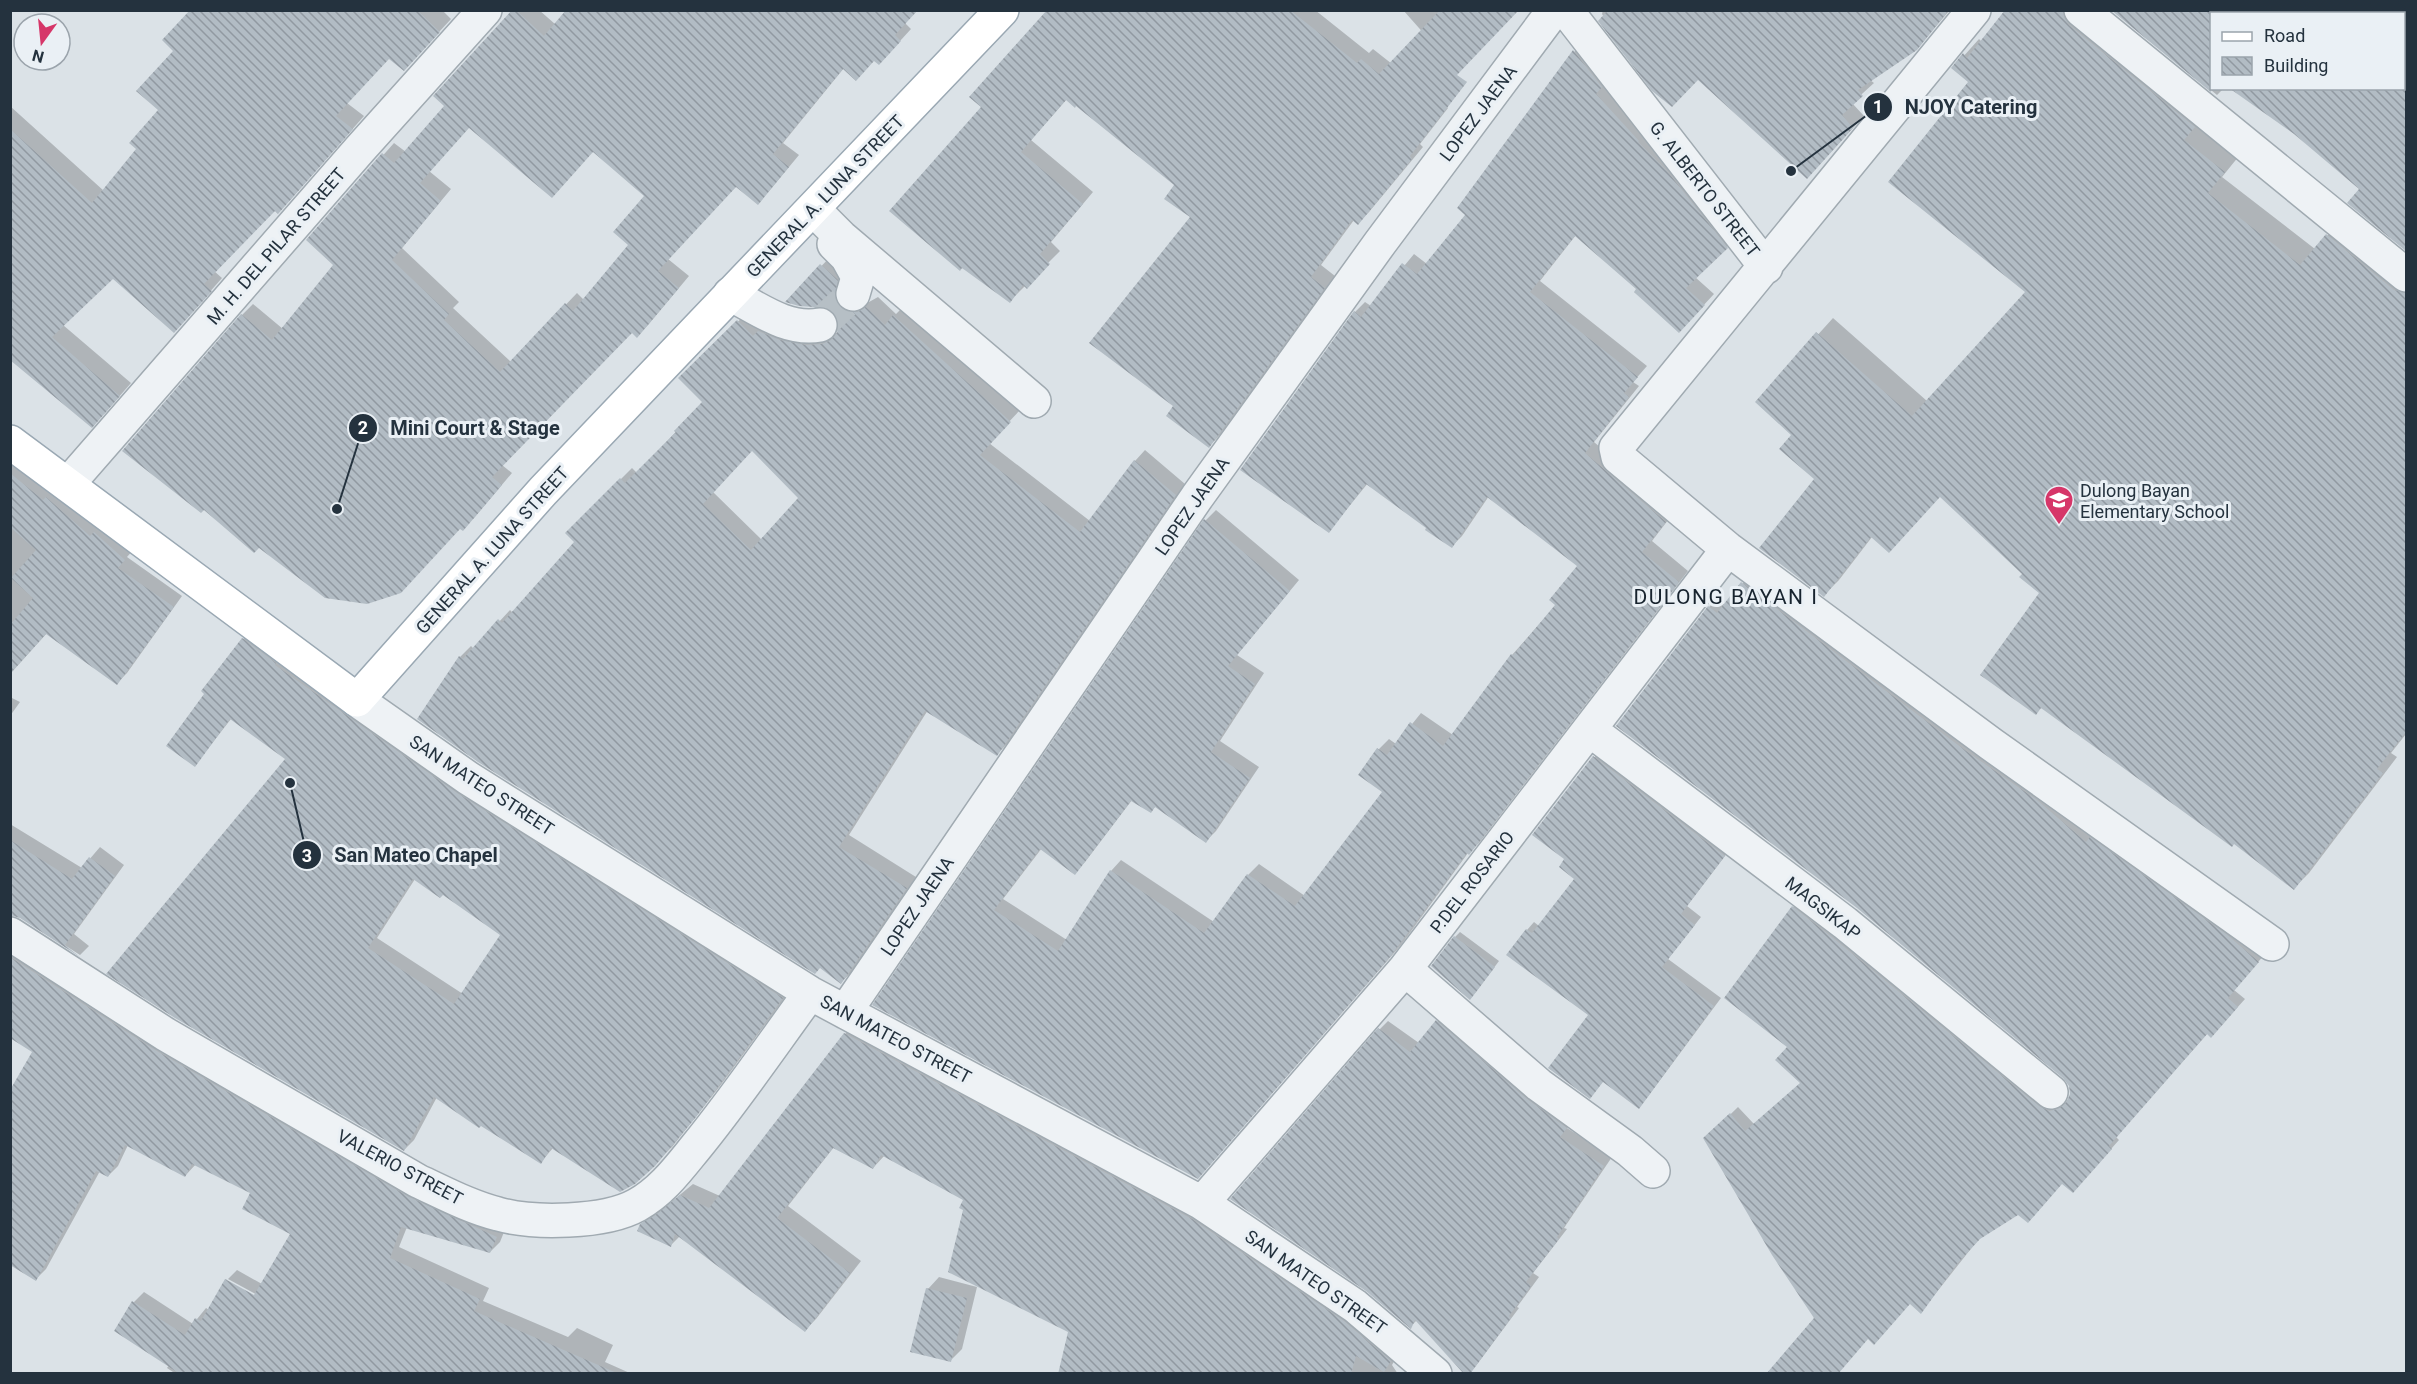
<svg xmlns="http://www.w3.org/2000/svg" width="2417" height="1384" viewBox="0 0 2417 1384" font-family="Roboto,sans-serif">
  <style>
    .shadow { fill: #0003; fill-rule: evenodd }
    .building { fill: url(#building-back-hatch); fill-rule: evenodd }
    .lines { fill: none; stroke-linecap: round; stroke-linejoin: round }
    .minor-tunnel { stroke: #b6bfc5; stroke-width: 33; stroke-dasharray: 33 16; stroke-linecap: butt }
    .minor-casing { stroke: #a0aab1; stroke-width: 36 }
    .major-casing { stroke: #9aa8b3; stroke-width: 36 }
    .minor { stroke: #eef2f5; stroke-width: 33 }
    .major { stroke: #fff; stroke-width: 33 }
    .labels { text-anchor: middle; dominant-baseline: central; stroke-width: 6; stroke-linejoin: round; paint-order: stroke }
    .street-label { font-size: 18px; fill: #24323e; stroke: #eaf0f5 }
    .poi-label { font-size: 18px; fill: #24323e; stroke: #eaf0f5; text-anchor: start }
    .quarter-label { font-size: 21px; letter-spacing: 1.5px; fill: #17232e; stroke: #eaf0f5 }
    .leader { fill: none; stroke: #24323e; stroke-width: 2 }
    .callout-dot { fill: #24323e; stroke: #eaf0f5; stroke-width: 2 }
    .mark-label { font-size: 18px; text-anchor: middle; font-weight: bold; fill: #fff }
    .callout-label { font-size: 20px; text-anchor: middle; font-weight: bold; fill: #24323e; stroke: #eaf0f5; stroke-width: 6; stroke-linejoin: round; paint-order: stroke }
  </style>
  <defs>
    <pattern id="building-back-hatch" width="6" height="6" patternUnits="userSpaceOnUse" patternTransform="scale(1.5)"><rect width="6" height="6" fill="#b2bcc4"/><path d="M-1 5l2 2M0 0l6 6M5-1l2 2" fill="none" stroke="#9199a1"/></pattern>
  </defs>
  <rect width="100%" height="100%" fill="#dbe2e7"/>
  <path class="shadow" d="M192 10H442L451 19 416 57H389L347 103 364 116 290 200 275 209 214 271 222 278 186 319 113 277 63 325 131 383 104 414 10 358V106L104 191 138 149 160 110 176 51Z
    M512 10H539L555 24 905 23 911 29 890 52 875 60 844 68 783 143 799 155 769 191 737 185 668 259 689 276 648 325 637 336 632 331 502 465 512 473 474 518 461 527 242 315 253 304 283 329 335 265 308 240 394 143 406 152 446 106ZM469 126 594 151 647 196 630 244 584 300 577 293 511 362 453 308 459 302 402 248 451 189 429 171Z
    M1048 10H1315L1369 53 1373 49 1448 108 1420 144 1423 147 1369 212 1358 223 1354 220 1321 265 1335 276 1220 435 1209 446 1176 406 1192 217 1176 185 1076 104 1067 99 1031 140 1093 192 1051 242 1060 251 1010 301 983 107Z
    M1403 10H1517L1458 72Z
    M1603 10H1950L1916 49 1870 80 1874 83 1852 103 1864 116 1818 166 1698 78 1604 17 1602 14Z
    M2007 10H2086L2239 156 2222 177 2315 249 2342 220 2406 272V734L2391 753 2397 757 2309 873 2294 888 2024 573 1941 496 1872 537 1839 580 1824 595 1816 479 1793 435 1757 402 1833 318 1927 401 2028 292 1971 82 1953 68 1979 39 1982 42Z
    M2114 10H2278L2281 14H2212V88H2224L2217 95Z
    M2296 10H2369L2371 14H2297Z
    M2390 10H2406V249L2349 203 2361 189 2404 88V14H2390Z
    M1585 41 1737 237 1695 277 1714 294 1689 321 1638 289 1576 235 1540 281 1647 366 1633 382 1639 386 1594 442 1675 511 1652 541 1688 571 1479 843 1468 853 1401 945 1208 1167 875 1005 1206 520 1216 510 1299 580 1237 655 1264 673 1220 741 1259 767 1216 831 1206 841 1156 806 1151 811 1132 800 1085 862 1075 873 1042 848 1003 899 1067 940 1111 871 1121 860 1214 922 1248 875 1259 864 1305 896 1384 792 1379 749 1389 739 1396 744 1421 713 1453 735 1512 655 1557 604 1580 565 1489 496 1462 536 1452 546 1368 483 1329 531 1355 312 1365 302 1371 306 1414 254 1427 264 1467 214 1514 133 1575 51Z
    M832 255 858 301 869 302 878 297 896 314 905 305 1020 410 989 443 1090 521 1135 461 1145 450 1185 484 1008 743 997 754 928 710 849 835 916 877 852 972 841 982 460 657 471 646 474 649 510 610 513 613 577 542 567 533 632 468 637 473 704 402 680 378 749 311 834 333 839 332 840 324 837 314 829 307 788 301ZM752 450 800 498 762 540 713 492Z
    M10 455 134 549 127 557 182 596 127 673 117 683 47 633 10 674Z
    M1750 575 2265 954 2234 990 2245 999 2219 1028 2208 1033 2116 1137 2119 1140 2081 1183 2063 1182 1981 1236 1921 1312 1910 1303 1868 1337 1815 1318 1705 1139 1738 1107 1754 1124 1802 1083 1789 1047 1793 907 1801 900 2056 1103 2066 1102 2071 1096 2070 1085 2064 1076 1858 907 1618 726 1709 607 1717 599 1725 605Z
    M253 629 792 988 720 1086 672 1147 641 1177 553 1148 541 1162 437 1097 414 1140 404 1150 287 759 231 719 195 765 243 639ZM415 879 443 893 502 934 463 994 377 938Z
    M10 697 20 702 10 716Z
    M1601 749 1731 848 1687 906 1701 917 1668 959 1721 998 1646 1099 1590 1014 1527 930 1534 922 1539 926 1576 879 1566 859 1534 835Z
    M10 824 82 868 100 847 124 865 74 934 89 946 80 955 21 917 10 914Z
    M1460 932 1499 961 1475 993 1455 937Z
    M10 940 506 1227 500 1242 490 1252 407 1227 399 1247 489 1288 483 1301 568 1337 577 1328 613 1345 605 1362 632 1374H176L167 1368 169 1365 116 1330 134 1302 144 1292 193 1324 206 1308 209 1310 227 1279V1282L260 1300 261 1297 228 1279 237 1270 262 1284 292 1233 252 1193 196 1164 185 1176 128 1145 118 1166 108 1176 100 1171 46 1269 36 1279 34 1051 10 1036Z
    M1445 1013 1574 1119 1567 1128 1612 1157 1564 1228 1567 1229 1533 1273 1539 1277 1517 1307 1519 1308 1475 1367 1417 1320 1410 1327 1380 1029 1388 1021 1419 1043Z
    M857 1022 1204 1208 1401 1349 1392 1365 1398 1374H1059L1069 1331 964 1209 965 1200 885 1155 873 1168 834 1147 788 1206 861 1261 816 1319 805 1330 680 1236 671 1245 641 1225 653 1213 670 1203 693 1184 720 1196 845 1034Z
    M939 1277 977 1287 962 1349 951 1360 928 1289Z"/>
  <path class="building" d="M190 10H417L440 32 404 71 389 59 336 116 353 129 278 214 275 211 204 284 212 291 174 333 113 279 52 337 120 396 92 428 10 360V129L92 203 136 149 129 143 158 110 136 91 173 51 162 40Z
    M512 10H516L544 36 566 10H918L895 35 901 41 879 65 874 61 856 81 843 69 773 154 789 167 758 205 736 187 658 271 679 288 637 338 632 333 492 477 502 485 463 531 460 529 401 593 367 604 325 598 259 548 254 553 204 510 201 513 122 451 241 314 272 340 333 265 306 240 382 153 394 163 444 106 433 96ZM469 128 552 198 593 152 644 196 613 232 628 245 573 311 565 303 500 372 444 320 449 314 392 260 441 201 420 183Z
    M1047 10H1290L1357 63 1361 59 1379 74 1440 10H1519L1457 75 1467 82 1410 156 1412 159 1358 225 1352 220 1311 277 1325 288 1209 448 1166 416 1173 406 1089 343 1190 217 1164 199 1174 185 1076 106 1075 108 1066 100 1021 152 1083 204 1040 254 1050 264 1027 289 1023 285 1010 303 962 268 960 271 889 211 981 107 969 97Z
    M1608 10H1949L1917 50 1858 90 1863 96 1842 115 1853 128 1807 179 1698 80 1672 107 1652 91 1598 21Z
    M2005 10H2063L2064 17 2069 25 2195 127 2184 140 2225 172 2208 193 2300 265 2326 234 2394 290 2406 293V732L2377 769 2383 773 2294 890 2234 844 2232 847 2041 708 2036 715 1980 675 2039 593 2019 577 2022 574 1940 497 1889 553 1871 537 1824 597 1759 548 1814 479 1779 449 1791 435 1755 402 1816 332 1912 416 2025 292 1888 182 1968 82 1951 68 1963 53 1967 58Z
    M2111 10H2211V92Z
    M1573 50 1602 87 1596 94 1639 141 1638 142 1667 171 1728 248 1686 288 1705 305 1679 333 1634 292 1636 289 1575 236 1530 292 1638 377 1624 393 1629 397 1585 453 1666 522 1642 552 1679 582 1469 855 1467 853 1390 957 1198 1179 872 1005 1204 519 1290 591 1228 666 1255 684 1211 752 1250 778 1206 843 1155 807 1151 813 1131 801 1075 875 1040 849 994 910 1058 951 1110 870 1204 933 1247 874 1295 906 1382 792 1358 775 1377 748 1387 755 1410 722 1443 746 1511 654 1513 655 1555 605 1549 600 1577 566 1487 497 1452 548 1425 530 1426 528 1366 484 1329 533 1240 470 1354 311 1361 317 1402 263 1417 274 1465 215 1457 208Z
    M2229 88H2406V251L2347 203 2359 189 2294 134Z
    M820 264 838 280 835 298 840 307 847 312H857L866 307 885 325 893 315 1011 422 980 455 1080 532 1134 460 1176 495 997 756 925 711 839 847 907 888 841 984 820 968 815 974 478 762 417 719 459 656 463 659 498 619 502 623 574 542 565 533 620 478 625 483 676 432 674 431 702 402 678 378 737 320 753 336 758 331 780 340 806 345 822 344 831 340 837 333 839 324 836 315 828 308 799 306 785 302ZM752 451 798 498 751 550 703 504Z
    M10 473 43 500 46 497 90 536 94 532 125 560 118 568 174 607 117 685 46 634 10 674V625L33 598 11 578 36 550 10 527Z
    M1741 582 1966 751 2037 800 2086 842 2090 837 2226 934 2259 962 2228 998 2238 1007 2211 1038 2207 1034 2109 1146 2112 1149 2073 1193 2062 1184 2028 1223 2018 1215 1980 1239 1957 1264 1921 1314 1910 1304 1874 1345 1868 1339 1838 1374H1766L1814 1318 1772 1255 1703 1138 1730 1113 1745 1131 1800 1083 1775 1060 1787 1047 1724 998 1792 906 1833 938 2039 1106 2049 1111 2058 1109 2066 1103 2070 1094 2069 1086 2063 1078 1857 908 1616 726 1708 606 1717 613Z
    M242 638 276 663 275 665 457 793 783 998 696 1117 655 1166 635 1184 620 1192 551 1148 541 1164 481 1126 479 1128 434 1097 404 1151 175 1018 106 974 285 759 230 719 195 767 166 746 204 694 201 691ZM413 879 440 898 443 895 500 935 454 1004 368 948Z
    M1593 756 1725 856 1681 914 1695 925 1662 967 1714 1006 1639 1109 1603 1082 1590 1099 1548 1068 1588 1015 1506 955 1526 929 1532 933 1574 879 1559 867 1564 859 1532 835Z
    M10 840 72 879 89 857 115 876 65 945 80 957 20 918 10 915Z
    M1454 936 1495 967 1470 1000 1431 966Z
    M10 957 155 1050 409 1197 497 1237 490 1253 401 1227 390 1258 480 1299 474 1311 619 1374H180L114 1331 132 1301 185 1335 195 1318 201 1321 225 1279 254 1295 290 1234 242 1209 250 1193 192 1164 185 1177 125 1145 108 1177 96 1171 36 1281 10 1265V1090L32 1052 10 1038Z
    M1436 1020 1527 1099 1567 1128 1560 1137 1604 1166 1557 1237 1559 1239 1526 1282 1531 1286 1509 1316 1511 1318 1470 1374H1464L1415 1320 1411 1329 1366 1291 1230 1199 1378 1028 1410 1052Z
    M844 1033 1192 1219 1344 1321 1391 1361 1384 1372 1356 1356 1351 1374H1058L1068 1332 948 1272 963 1210 959 1208 963 1200 881 1155 873 1169 833 1148 777 1218 850 1273 805 1332 675 1234 671 1247 637 1231 640 1224 657 1214 680 1195 709 1208Z
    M926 1288 967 1298 951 1362 910 1352Z"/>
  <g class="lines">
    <path class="minor-tunnel" d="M820 325 853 294"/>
    <g class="minor-casing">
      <path id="minor" d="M1566 10 1766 267
        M1974 10 1616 448 1618 457 1728 549 1991 744 2272 944
        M2081 10 2406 275
        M2274 10 2277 14
        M2367 14 2370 10
        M813 209 841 237 1034 401
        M834 244 847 257 858 277 853 294
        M730 294C759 309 787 331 820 325
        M68 484 360 149 485 10
        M357 700 468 778 810 993 1202 1203 1355 1306 1435 1374
        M1590 730 1845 923 2051 1092
        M10 934 165 1034 418 1181C444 1193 470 1207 498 1214 533 1224 605 1223 637 1205 662 1191 678 1169 696 1147 736 1098 772 1045 810 993
        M1405 969 1539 1085 1630 1151 1653 1171
        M845 1012 1197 497 1380 243 1554 10
        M1202 1203 1405 969 1728 549"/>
    </g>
    <g class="major-casing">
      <path id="major" d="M10 442 357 700 543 491 1002 10"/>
    </g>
    <use href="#minor" class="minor"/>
    <use href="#major" class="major"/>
  </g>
  <defs>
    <g id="school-pin" transform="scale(1.5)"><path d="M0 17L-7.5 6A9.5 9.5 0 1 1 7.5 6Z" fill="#d63669" stroke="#eaf0f5"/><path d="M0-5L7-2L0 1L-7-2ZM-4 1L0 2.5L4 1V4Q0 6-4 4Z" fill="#fff"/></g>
  </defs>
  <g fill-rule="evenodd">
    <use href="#school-pin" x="2059" y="500"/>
  </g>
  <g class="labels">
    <g class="street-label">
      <text transform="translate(1478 113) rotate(-53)">LOPEZ JAENA</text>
      <text transform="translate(1705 189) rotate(52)">G. ALBERTO STREET</text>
      <text transform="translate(825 196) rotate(-46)">GENERAL A. LUNA STREET</text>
      <text transform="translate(276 246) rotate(-49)">M. H. DEL PILAR STREET</text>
      <text transform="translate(1192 506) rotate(-55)">LOPEZ JAENA</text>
      <text transform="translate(492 550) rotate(-48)">GENERAL A. LUNA STREET</text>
      <text transform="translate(482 785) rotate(33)">SAN MATEO STREET</text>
      <text transform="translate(1472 882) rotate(-52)">P.DEL ROSARIO</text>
      <text transform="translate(917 906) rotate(-56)">LOPEZ JAENA</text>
      <text transform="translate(1823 908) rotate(38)">MAGSIKAP</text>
      <text transform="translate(896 1039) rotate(28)">SAN MATEO STREET</text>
      <text transform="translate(400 1167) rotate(28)">VALERIO STREET</text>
      <text transform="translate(1316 1282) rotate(35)">SAN MATEO STREET</text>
    </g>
    <g class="poi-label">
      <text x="2080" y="490">Dulong Bayan<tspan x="2080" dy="21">Elementary School</tspan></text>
    </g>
    <g class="quarter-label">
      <text x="1726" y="597">DULONG BAYAN I</text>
    </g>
  </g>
  <path class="leader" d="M1791 171L1878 107M337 509L363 428M290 783L307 855"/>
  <g class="callout-dot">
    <circle cx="1791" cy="171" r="6"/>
    <circle cx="337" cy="509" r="6"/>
    <circle cx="290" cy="783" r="6"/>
    <circle cx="1878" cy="107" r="15"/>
    <circle cx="363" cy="428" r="15"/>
    <circle cx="307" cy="855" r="15"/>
  </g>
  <g class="mark-label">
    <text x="1878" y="113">1</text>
    <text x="363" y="434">2</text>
    <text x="307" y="862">3</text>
  </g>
  <g class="callout-label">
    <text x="1971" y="114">NJOY Catering</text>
    <text x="475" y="435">Mini Court &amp; Stage</text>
    <text x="416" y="862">San Mateo Chapel</text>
  </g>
  <rect width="2417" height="1384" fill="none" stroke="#24323e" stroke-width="24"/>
  <rect x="2210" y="12" width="195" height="78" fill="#eaf0f5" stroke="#9ba4ac" stroke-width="1.5"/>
  <rect x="2222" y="32" width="30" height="9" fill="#ffffff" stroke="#9ba4ac" stroke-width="1.5"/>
  <text x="2264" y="42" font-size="18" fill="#24323e">Road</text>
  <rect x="2222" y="57" width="30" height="18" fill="url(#building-back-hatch)" stroke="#9ba4ac" stroke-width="1.5"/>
  <text x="2264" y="72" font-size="18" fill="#24323e">Building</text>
  <g transform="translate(42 42) rotate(195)"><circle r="28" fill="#eaf0f5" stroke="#9ba4ac" stroke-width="1.5"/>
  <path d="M0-4.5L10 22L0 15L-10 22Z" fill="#d63669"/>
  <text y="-9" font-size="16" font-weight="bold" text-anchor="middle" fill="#24323e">N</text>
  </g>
</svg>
